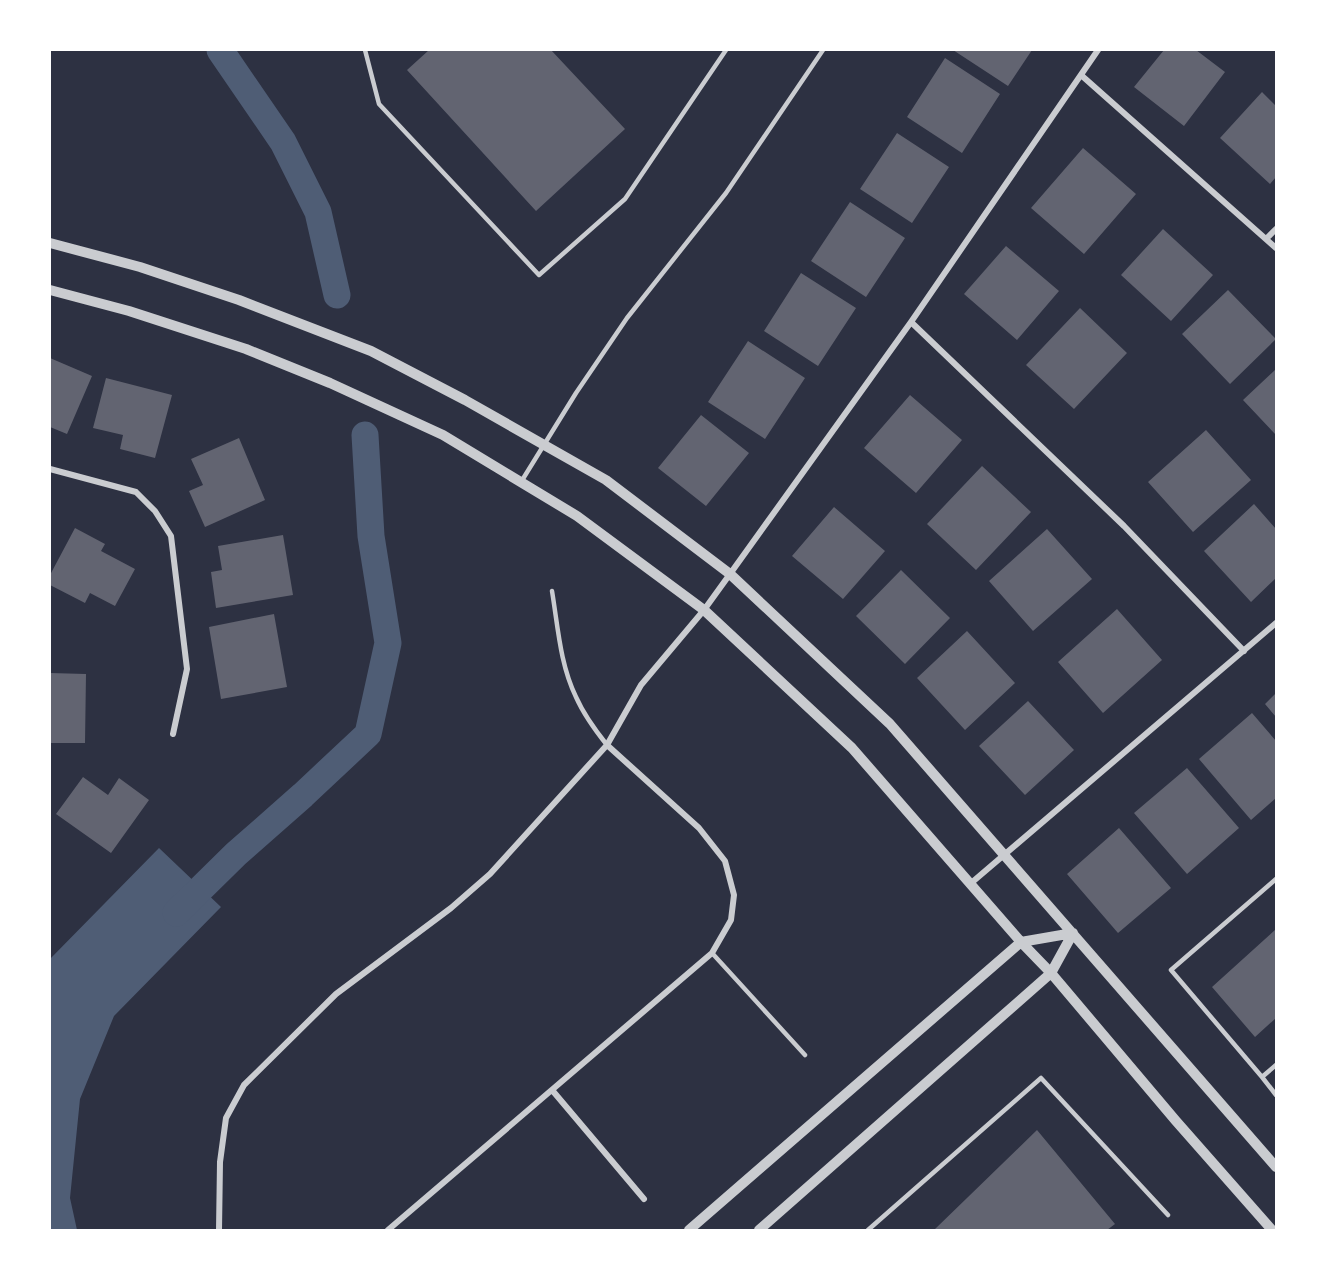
<svg xmlns="http://www.w3.org/2000/svg" width="1326" height="1280" viewBox="0 0 1326 1280" font-family="Helvetica,sans-serif">
  <style>
    .water { fill: #4f5d75 }
    .lines { fill: none; stroke-linecap: round; stroke-linejoin: round }
    .canal { stroke: #4f5d75; stroke-width: 27 }
    .building { fill: #626471 }
    .service { stroke: #caccd0; stroke-width: 4.5 }
    .minor { stroke: #caccd0; stroke-width: 6 }
    .tertiary { stroke: #caccd0; stroke-width: 10 }
  </style>
  <rect width="100%" height="100%" fill="#2d3142"/>
  <path class="water" d="M159 848 221 907 114 1016 80 1099 70 1198 77 1230H50V959Z"/>
  <g class="lines">
    <path class="canal" d="M220 50 283 142 318 212 337 295
      M176 913 236 854 303 795 368 734 388 643 371 536 365 435"/>
  </g>
  <path class="building" d="M429 50H551L625 129 536 211 407 70Z
    M953 50H1032L1008 86Z
    M1164 50H1196L1225 72 1184 126 1134 87Z
    M945 58 1000 94 962 153 907 117Z
    M1262 92 1276 106V177L1270 184 1220 138Z
    M897 133 949 167 912 223 860 189Z
    M1083 148 1136 194 1084 254 1031 208Z
    M850 202 905 238 866 297 811 261Z
    M1163 229 1213 275 1171 321 1121 275Z
    M1006 246 1059 291 1017 340 964 294Z
    M801 273 856 308 818 366 764 331Z
    M1228 290 1276 339 1230 384 1182 334Z
    M1080 308 1127 353 1074 409 1026 365Z
    M748 341 805 378 765 439 708 402Z
    M50 358 92 376 67 434 50 427Z
    M1276 369V435L1243 400Z
    M106 378 172 395 155 458 120 449 123 435 93 428Z
    M910 395 962 440 916 493 864 448Z
    M701 415 749 453 706 506 658 468Z
    M1206 430 1251 480 1193 532 1148 482Z
    M239 438 265 500 205 527 189 491 203 485 191 459Z
    M982 466 1031 512 976 570 927 524Z
    M1254 504 1276 529V578L1251 602 1204 551Z
    M834 507 885 551 843 599 792 556Z
    M75 528 105 544 101 551 135 569 115 606 90 593 85 603 50 585V575Z
    M1047 529 1092 579 1033 631 989 581Z
    M283 535 293 595 216 608 211 572 222 570 218 546Z
    M901 570 950 618 905 664 856 616Z
    M1117 609 1162 660 1103 713 1058 662Z
    M274 614 287 687 221 699 209 627Z
    M967 631 1015 683 965 730 917 678Z
    M50 673 86 674 85 743H50Z
    M1276 693V717L1265 704Z
    M1028 701 1074 750 1025 795 979 746Z
    M1252 713 1276 741V798L1251 820 1199 759Z
    M1187 768 1239 828 1187 874 1134 813Z
    M83 777 108 795 119 778 149 800 111 853 56 814Z
    M1119 828 1171 888 1118 933 1067 874Z
    M1276 929V1018L1255 1037 1212 987Z
    M1037 1130 1115 1224 1107 1230H934Z"/>
  <g class="lines">
    <path class="service" d="M365 50 379 104 539 275 625 199 726 50
      M521 482 576 393 627 318 726 193 823 50
      M552 591C558 627 560 664 576 697 584 715 595 730 607 745
      M712 953 805 1055
      M1276 1065 1262 1077 1276 1095
      M1262 1077 1171 970 1276 879
      M868 1230 1041 1078 1168 1215"/>
    <path class="minor" d="M1081 75 1276 248
      M1267 238 1276 229
      M911 322 1124 526 1244 651
      M50 469 136 492 155 511 171 536 187 669 173 734
      M970 884 1276 623
      M552 1090 644 1199
      M219 1230 220 1162 226 1118 244 1085 336 994 451 908 490 874 607 745 641 685 704 610 730 574 911 322 1098 50
      M388 1230 712 953 731 920 734 895 725 861 699 828 607 745"/>
    <path class="tertiary" d="M50 243 140 267 239 300 371 351 465 400 606 480 730 574 890 724 1276 1167
      M50 290 129 311 246 349 330 383 443 435 577 516 704 610 852 748 1021 942 1051 973 1176 1121 1272 1230
      M689 1230 1021 942 1073 933
      M759 1230 1051 973 1073 933"/>
  </g>
  <rect width="1326" height="1280" fill="none" stroke="#ffffff" stroke-width="102"/>
</svg>
